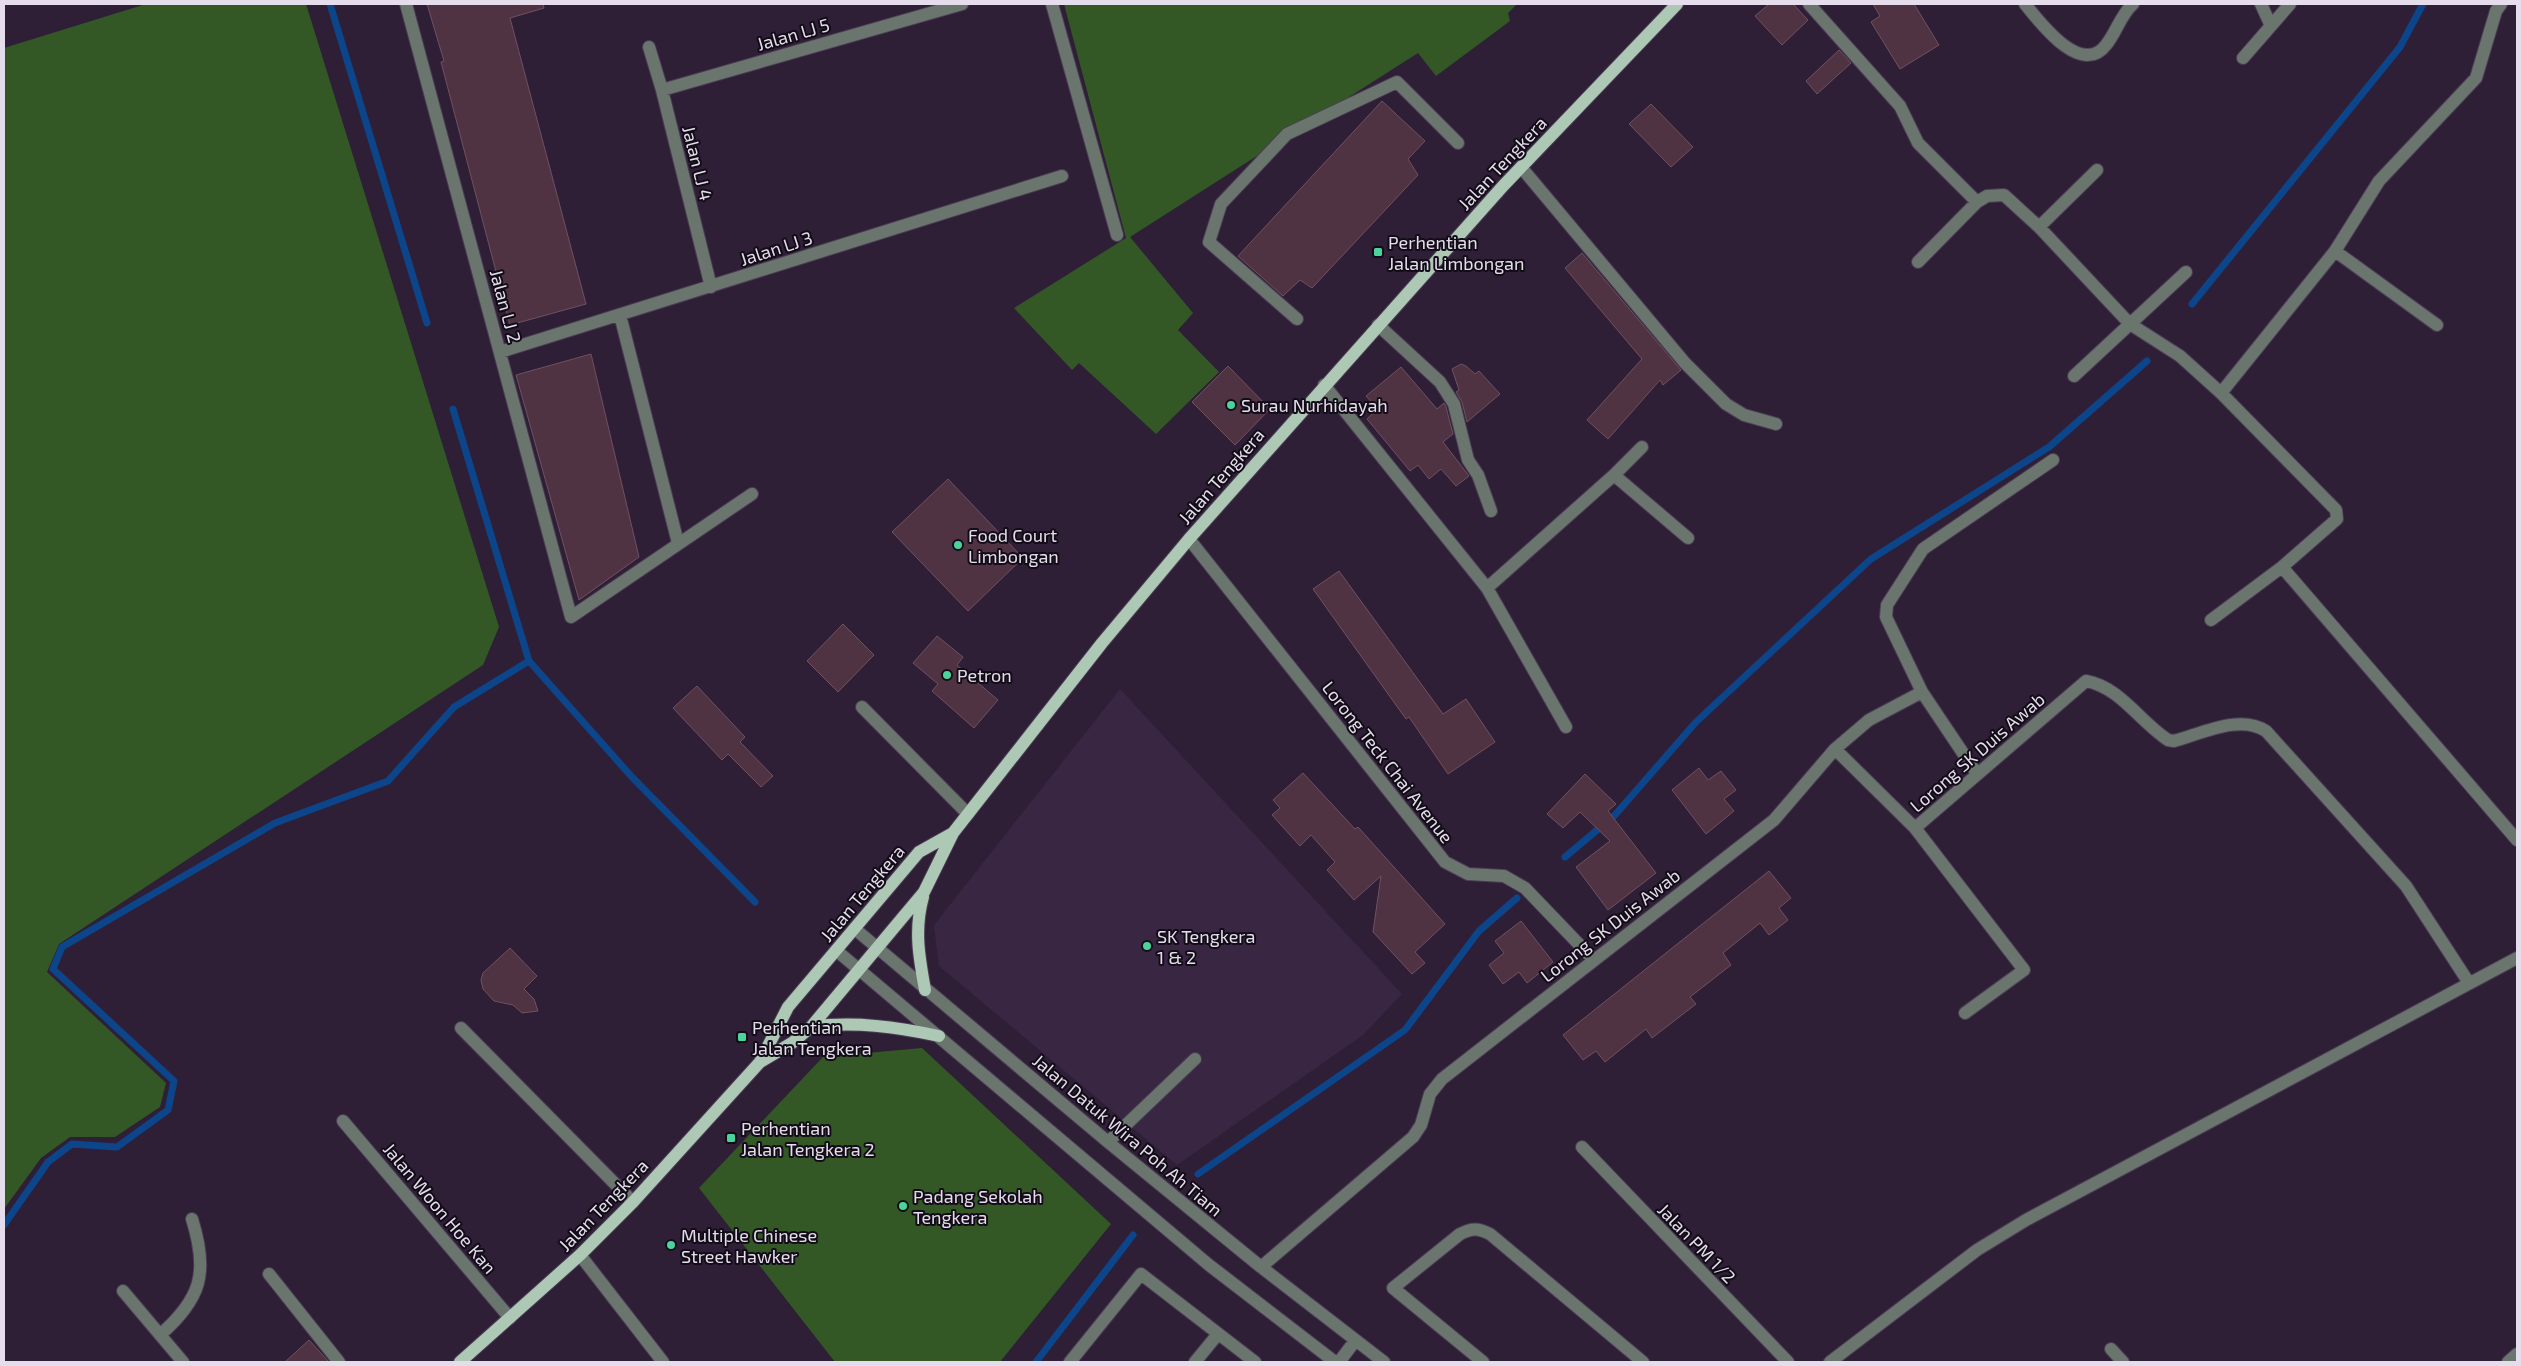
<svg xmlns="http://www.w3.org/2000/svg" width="2521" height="1366" viewBox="0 0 2521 1366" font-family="'Exo 2',sans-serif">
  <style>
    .built { fill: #392643 }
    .green { fill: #335826 }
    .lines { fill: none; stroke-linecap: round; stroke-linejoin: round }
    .stream { stroke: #0c4589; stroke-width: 7 }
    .building { fill: #503343; stroke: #705161 }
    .minor-casing { stroke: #4b3d54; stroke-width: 14 }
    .major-casing { stroke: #4b3d54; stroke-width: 14 }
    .minor { stroke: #6a766d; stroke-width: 12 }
    .major { stroke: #adc8b4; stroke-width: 12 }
    .poi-dot { fill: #4ad49c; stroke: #120c17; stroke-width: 2 }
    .labels { text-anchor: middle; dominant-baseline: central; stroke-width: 4; stroke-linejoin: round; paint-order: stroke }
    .street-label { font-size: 18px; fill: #e5dcec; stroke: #120c17 }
    .poi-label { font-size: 18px; fill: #e5dcec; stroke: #120c17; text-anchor: start }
  </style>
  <rect width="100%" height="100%" fill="#2e1f37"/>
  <path class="built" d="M1120 689 1402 994 1363 1035 1177 1165 939 966 934 925Z"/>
  <path class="green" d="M146 4H306L499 627 483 665 59 944 47 972 166 1083 160 1107 115 1137H70L41 1158 4 1209V48Z
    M1064 4H1517L1508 13 1510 21 1436 76 1418 53 1130 237 1193 313 1178 330 1219 372 1156 434 1079 363 1072 370 1014 308 1126 238Z
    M922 1048 1111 1224 1000 1362H835L699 1188 823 1057Z"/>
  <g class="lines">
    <path class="stream" d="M330 4 427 323
      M2192 304 2400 47 2423 4
      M453 409 529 661 631 776 755 902
      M1565 857 1615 815 1696 722 1871 559 2049 447 2147 361
      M1198 1174 1405 1030 1479 931 1517 898
      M4 1225 48 1162 72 1144 117 1147 168 1110 174 1081 53 969 62 947 275 823 388 781 454 707 529 661
      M1036 1362 1133 1235"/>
  </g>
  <path class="building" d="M427 4H543L544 8 510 18 586 304 510 325 441 62 444 61Z
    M1769 4H1793L1808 20 1782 45 1755 16Z
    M1873 4H1914L1939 45 1900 69 1871 22 1880 16Z
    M1839 50 1851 63 1817 94 1806 81Z
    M1382 101 1425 141 1408 159 1418 175 1312 288 1300 280 1283 296 1238 256Z
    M1651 104 1693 147 1671 167 1629 124Z
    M1582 253 1681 370 1663 385 1660 380 1608 439 1587 420 1642 359 1565 268Z
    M591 354 639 557 579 600 516 375Z
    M1461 364 1466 366 1475 374 1479 371 1500 394 1467 422 1462 402 1456 392 1459 390 1452 369Z
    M1228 366 1270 409 1235 445 1192 402Z
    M1401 367 1437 409 1444 403 1446 407 1453 434 1443 442 1469 476 1456 486 1441 469 1429 479 1418 465 1410 471 1367 419 1378 409 1366 396Z
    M948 479 1023 558 968 611 892 532Z
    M1339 571 1443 714 1466 699 1495 742 1448 774 1409 717 1406 719 1313 589Z
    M843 624 874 655 838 692 807 661Z
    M937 636 963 657 957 665 998 700 974 728 932 691 938 684 913 663Z
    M697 686 745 737 740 742 773 776 761 787 728 754 722 760 673 708Z
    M1699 768 1708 780 1721 771 1736 790 1724 799 1734 811 1706 834 1672 790Z
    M1303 773 1355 829 1358 827 1445 924 1415 952 1425 963 1412 974 1373 932 1381 876 1354 900 1327 870 1335 862 1311 835 1300 846 1272 815 1280 808 1273 800Z
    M1585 774 1616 804 1608 811 1656 873 1608 910 1576 867 1610 841 1580 812 1563 828 1547 814Z
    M1769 871 1791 898 1779 908 1788 920 1769 935 1760 923 1723 953 1731 965 1690 997 1696 1004 1652 1038 1646 1029 1605 1062 1596 1051 1583 1060 1563 1035Z
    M1521 921 1553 962 1527 983 1519 972 1503 984 1489 965 1504 953 1495 941Z
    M510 948 537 976 524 989 534 999 538 1011 522 1013 513 1005 494 1001 483 989 481 980 483 973Z
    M309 1340 329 1362H285Z"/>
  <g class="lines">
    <g class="minor-casing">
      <path id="minor" d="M406 4 571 617 752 494
        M1052 4 1117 235
        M1809 4 1900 106 1918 143 1977 202
        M2025 4C2039 21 2081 78 2106 45 2116 33 2121 14 2133 4
        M2261 4 2271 26
        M649 47 662 90 711 287
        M2243 58 2290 4
        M662 90 962 4
        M1521 167 1685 363 1726 404 1744 415 1776 424
        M2039 227 2097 170
        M2335 251 2437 325
        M1918 262 1977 202 1987 196 2004 195 2039 227 2130 324 2180 356 2221 393 2336 510 2337 519 2282 567 2211 620
        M620 315 678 543
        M1297 319 1209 242 1221 204 1287 134 1397 82 1458 143
        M1378 325 1440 382 1454 404 1468 460 1478 475 1491 511
        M500 352 1062 176
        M2074 376 2186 272
        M1324 385 1487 588 1566 727
        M2221 393 2335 251 2379 181 2476 78 2496 11 2501 4
        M1614 475 1688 538
        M1189 539 1445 862 1468 874 1504 876 1525 888 1594 960
        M2282 567 2517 840
        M1487 588 1614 475 1642 447
        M1922 692 1977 774
        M862 707 968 814
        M1835 749 1869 720 1922 692 1886 617 1887 605 1923 549 2053 460
        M1915 828 2024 970 1965 1013
        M855 929 1108 1142 1261 1267 1384 1362
        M837 951 1209 1265 1335 1362
        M461 1028 633 1202
        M343 1121 510 1318
        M1108 1142 1195 1059
        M1582 1147 1788 1362
        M580 1255 663 1362
        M1261 1267 1413 1137 1421 1125 1430 1094 1442 1079 1774 820 1835 749 1915 828 2086 681C2120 687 2140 722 2168 740L2174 741C2203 733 2240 714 2266 731L2406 886 2469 983
        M269 1274 339 1362
        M123 1291 183 1362
        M160 1335C201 1299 209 1273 192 1219
        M2111 1349 2123 1362
        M1070 1362 1141 1274 1255 1362
        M1195 1362 1218 1334
        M1339 1362 1355 1341
        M1483 1362 1393 1288 1460 1234C1472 1228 1478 1228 1490 1234L1643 1362
        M1830 1362 1977 1250 2026 1220 2517 958
        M2508 1362 2517 1354"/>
    </g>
    <g class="major-casing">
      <path id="major" d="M923 897C914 929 919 957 925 990
        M811 1027C854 1021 897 1027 939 1036
        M760 1062 792 1043 811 1027 903 917 924 892 953 833 1102 643 1189 539 1503 186 1677 4
        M460 1362 580 1255 633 1202 760 1062 788 1007 919 852 953 833"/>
    </g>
    <use href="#minor" class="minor"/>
    <use href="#major" class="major"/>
  </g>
  <g class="poi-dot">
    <rect x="1373" y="247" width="10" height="10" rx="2.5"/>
    <circle cx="1231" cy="405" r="5"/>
    <circle cx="958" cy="545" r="5"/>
    <circle cx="947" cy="675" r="5"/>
    <circle cx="1147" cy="946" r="5"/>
    <rect x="737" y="1032" width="10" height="10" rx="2.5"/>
    <rect x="726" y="1133" width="10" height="10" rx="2.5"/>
    <circle cx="903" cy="1206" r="5"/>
    <circle cx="671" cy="1245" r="5"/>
  </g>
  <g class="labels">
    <g class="street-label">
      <text transform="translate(793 34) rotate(-16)">Jalan LJ 5</text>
      <text transform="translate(698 163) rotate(76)">Jalan LJ 4</text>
      <text transform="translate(1502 163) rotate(-47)">Jalan Tengkera</text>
      <text transform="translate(776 248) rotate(-18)">Jalan LJ 3</text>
      <text transform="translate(506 306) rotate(75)">Jalan LJ 2</text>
      <text transform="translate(1221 476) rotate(-49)">Jalan Tengkera</text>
      <text transform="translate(1977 752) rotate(-41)">Lorong SK Duis Awab</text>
      <text transform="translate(1388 762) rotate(52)">Lorong Teck Chai Avenue</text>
      <text transform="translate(862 893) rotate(-50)">Jalan Tengkera</text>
      <text transform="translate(1610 925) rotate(-38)">Lorong SK Duis Awab</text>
      <text transform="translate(1128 1135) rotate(40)">Jalan Datuk Wira Poh Ah Tiam</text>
      <text transform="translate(603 1205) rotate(-46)">Jalan Tengkera</text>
      <text transform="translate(440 1208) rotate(50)">Jalan Woon Hoe Kan</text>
      <text transform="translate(1697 1243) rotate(46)">Jalan PM 1/2</text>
    </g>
    <g class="poi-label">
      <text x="1388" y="242">Perhentian<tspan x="1388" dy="21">Jalan Limbongan</tspan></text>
      <text x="1241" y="405">Surau Nurhidayah</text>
      <text x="968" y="535">Food Court<tspan x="968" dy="21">Limbongan</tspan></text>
      <text x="957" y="675">Petron</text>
      <text x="1157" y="936">SK Tengkera<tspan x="1157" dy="21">1 &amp; 2</tspan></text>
      <text x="752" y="1027">Perhentian<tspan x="752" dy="21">Jalan Tengkera</tspan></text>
      <text x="741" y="1128">Perhentian<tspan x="741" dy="21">Jalan Tengkera 2</tspan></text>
      <text x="913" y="1196">Padang Sekolah<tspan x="913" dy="21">Tengkera</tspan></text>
      <text x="681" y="1235">Multiple Chinese<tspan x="681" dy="21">Street Hawker</tspan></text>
    </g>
  </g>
  <rect width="2521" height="1366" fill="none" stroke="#e5dcec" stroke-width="10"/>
</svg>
